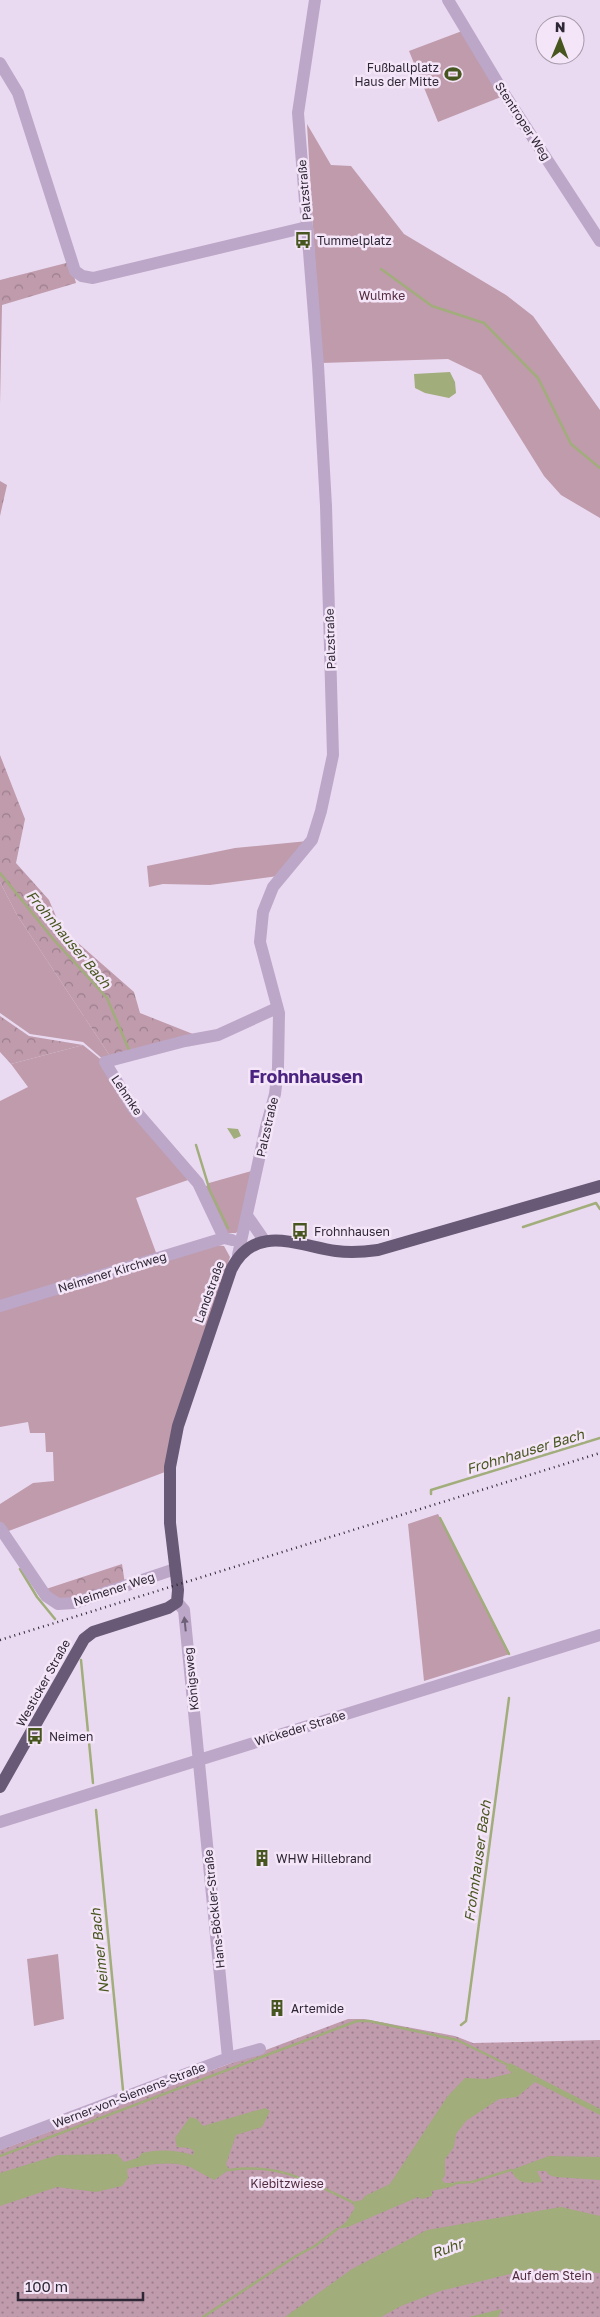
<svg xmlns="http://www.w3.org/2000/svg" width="600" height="2317" viewBox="0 0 600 2317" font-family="'Golos Text',sans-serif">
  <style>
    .grass { fill: #bf9bac }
    .forest { fill: url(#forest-crowns) }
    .park { fill: url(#park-dots) }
    .water { fill: #a1ad7a }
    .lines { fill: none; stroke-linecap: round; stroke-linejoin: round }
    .stream { stroke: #a1ad7a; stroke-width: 2.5 }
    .minor { stroke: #bca7c8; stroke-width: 12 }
    .major { stroke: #685976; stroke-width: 12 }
    .rail { stroke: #2e2735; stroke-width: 2.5; stroke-dasharray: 1 4; stroke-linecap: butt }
    .oneway { fill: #6e6177 }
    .labels { text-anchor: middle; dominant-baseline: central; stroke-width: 5; stroke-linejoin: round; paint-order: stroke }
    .poi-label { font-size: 12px; fill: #2e2735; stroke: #f4e6f8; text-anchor: start }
    .street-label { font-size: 12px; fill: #2e2735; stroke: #f4e6f8 }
    .park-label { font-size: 12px; fill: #522c3d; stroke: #f4e6f8 }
    .water-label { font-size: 14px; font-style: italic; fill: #47551e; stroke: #f4e6f8 }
    .district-label { font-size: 18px; font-weight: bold; fill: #4b2381; stroke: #f4e6f8 }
  </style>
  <defs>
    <pattern id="forest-crowns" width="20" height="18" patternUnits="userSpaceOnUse" patternTransform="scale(1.25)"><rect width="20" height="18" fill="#bf9bac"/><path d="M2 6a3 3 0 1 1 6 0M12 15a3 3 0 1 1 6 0" fill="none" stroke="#9c7e8d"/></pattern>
    <pattern id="park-dots" width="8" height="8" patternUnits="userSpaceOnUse" patternTransform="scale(1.25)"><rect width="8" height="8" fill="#bf9bac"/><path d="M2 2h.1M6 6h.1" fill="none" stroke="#9c7e8d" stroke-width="1.8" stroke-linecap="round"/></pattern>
  </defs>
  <rect width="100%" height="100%" fill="#eadaf1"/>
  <path class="grass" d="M462 31 501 97 438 122 409 51Z
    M307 124 331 165 351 166 404 234 506 295 533 316 600 410V518L561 495 544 476 481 375 448 359 321 363Z
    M308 841 278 876 210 885 163 884 149 887 147 866 235 848Z
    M0 882 17 915 112 1059 105 1061 83 1042 30 1034 0 1013Z
    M83 1045 104 1062 191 1179 136 1198 158 1258 0 1305V1101L28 1087 11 1064Z
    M255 1170 241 1227 236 1233H227L202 1191 209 1183Z
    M215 1245 224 1246 230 1257 173 1429 165 1472 6 1532 0 1524V1504L33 1483 54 1481 53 1452H46L45 1433H30L28 1422 0 1427V1308Z
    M438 1514 510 1654 424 1681 408 1524Z
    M58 1954 64 2019 34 2026 27 1959Z"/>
  <path class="forest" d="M70 262 76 283 2 305 0 405V280Z
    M0 481 7 485 0 516Z
    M0 755 25 819 16 863 49 900 61 928 134 992 140 1013 198 1036 112 1059 17 915 0 882Z
    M0 1016 29 1036 83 1045 11 1064 0 1052Z
    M122 1564 125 1584 66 1602 52 1598 46 1589Z"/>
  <path class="park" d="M348 2019H364L455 2036 473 2043 600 2040V2317H0V2150Z"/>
  <path class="water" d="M450 372 455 382 456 393 449 398 425 393 415 388 414 374Z
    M227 1128 238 1129 241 1136 234 1139Z
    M510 2063 600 2109V2115L535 2082 517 2097 499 2099 466 2121 456 2134 454 2147 445 2159V2175L442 2180 445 2183H456L454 2186 432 2191V2196L422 2199 418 2197 348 2227 337 2229 346 2222 355 2208 352 2202 362 2200 365 2196 390 2184 447 2097 465 2078 487 2079 512 2073 506 2068Z
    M265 2108 270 2111 262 2127 236 2135 226 2164 229 2170 214 2180C206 2176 198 2171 190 2167 171 2160 146 2165 127 2169L128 2178 122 2186 96 2192 57 2187 0 2206V2173L58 2155 117 2154 124 2162 138 2158 142 2153C160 2149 176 2150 193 2155L194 2151 189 2148 177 2147 175 2138 190 2117 197 2119 203 2126Z
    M549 2156 600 2157V2180L556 2177 549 2175 546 2171H537L542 2182C527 2183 518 2185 511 2170Z
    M561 2207 600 2216V2273L531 2269 440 2291 401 2306 381 2317H285L352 2269 427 2230Z
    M502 2309 498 2317H469Z"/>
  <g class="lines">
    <path class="stream" d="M381 269 432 306 484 323 538 378 571 444 600 468
      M0 873 54 940 107 998 129 1050
      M196 1145 210 1191 228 1228
      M523 1227 596 1203 600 1209
      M431 1494V1490L600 1438
      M440 1518 509 1654
      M20 1569 37 1597 55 1619
      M81 1660 93 1783
      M96 1810 123 2090
      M461 2025 466 2021 509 1698
      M0 2156 357 2021H369L457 2040 508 2065
      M229 2170C280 2163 307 2181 352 2202
      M456 2183 472 2182 511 2170
      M203 2317 296 2256 315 2246 337 2229"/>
    <path class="minor" d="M448 0 505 95 600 241
      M0 63 18 93 75 271 82 276 93 278 307 227
      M248 1217 264 1240
      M224 1238 198 1183 133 1108 105 1062 185 1041 218 1035 277 1008
      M238 1255 266 1127 275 1094 278 1068 279 1013 260 942 263 912 273 887 312 840 321 811 333 755 326 506 318 365 298 113 315 0
      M0 1306 224 1238 232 1240
      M0 1528 46 1596 58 1604 74 1603 175 1569
      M177 1602 184 1610 228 2058
      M0 1822 600 1635
      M0 2144 228 2058 260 2049"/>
    <path class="major" d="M0 1787 84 1639 93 1632 168 1608 177 1602 178 1590 170 1523V1467L178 1426 231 1270C254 1223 296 1245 336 1251 350 1253 364 1252 378 1250L600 1186"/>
    <path class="rail" d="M0 1640 600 1453"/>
  </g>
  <defs><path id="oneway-solid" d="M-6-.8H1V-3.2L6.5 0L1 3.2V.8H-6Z" transform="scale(1.25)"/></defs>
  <use class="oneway" href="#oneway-solid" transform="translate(185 1624) rotate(-96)"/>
  <defs>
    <g id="stadium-bare" transform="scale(1.35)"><path d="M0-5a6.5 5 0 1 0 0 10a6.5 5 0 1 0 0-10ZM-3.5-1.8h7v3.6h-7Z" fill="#47551e" stroke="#f4e6f8" stroke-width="2.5" paint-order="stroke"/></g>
    <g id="bus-bare" transform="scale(1.35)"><path d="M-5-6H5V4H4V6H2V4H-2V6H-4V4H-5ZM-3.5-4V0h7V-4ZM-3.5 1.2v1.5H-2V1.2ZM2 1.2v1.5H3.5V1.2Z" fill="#47551e" stroke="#f4e6f8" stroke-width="2.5" paint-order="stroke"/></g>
    <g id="building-bare" transform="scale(1.35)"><path d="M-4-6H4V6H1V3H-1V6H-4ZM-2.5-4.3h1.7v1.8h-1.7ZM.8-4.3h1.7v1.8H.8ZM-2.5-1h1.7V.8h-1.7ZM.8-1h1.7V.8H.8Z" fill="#47551e" stroke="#f4e6f8" stroke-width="2.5" paint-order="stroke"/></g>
  </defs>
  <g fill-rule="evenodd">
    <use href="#stadium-bare" x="453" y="74"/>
    <use href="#bus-bare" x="303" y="240"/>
    <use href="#bus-bare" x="300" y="1231"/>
    <use href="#bus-bare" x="35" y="1736"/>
    <use href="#building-bare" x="262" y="1858"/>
    <use href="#building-bare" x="277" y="2008"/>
  </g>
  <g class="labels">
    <g class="poi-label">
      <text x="439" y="67" text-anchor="end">Fußballplatz<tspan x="439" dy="14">Haus der Mitte</tspan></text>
      <text x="317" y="240">Tummelplatz</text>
      <text x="314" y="1231">Frohnhausen</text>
      <text x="49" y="1736">Neimen</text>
      <text x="276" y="1858">WHW Hillebrand</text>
      <text x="291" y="2008">Artemide</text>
    </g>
    <g class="street-label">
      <text transform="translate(523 121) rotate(57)">Stentroper Weg</text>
      <text transform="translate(304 190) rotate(-95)">Palzstraße</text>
      <text transform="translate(330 639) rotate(-92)">Palzstraße</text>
      <text transform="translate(127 1095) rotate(56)">Lehmke</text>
      <text transform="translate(267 1127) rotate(-77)">Palzstraße</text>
      <text transform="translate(112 1272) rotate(-17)">Neimener Kirchweg</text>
      <text transform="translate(209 1292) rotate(-70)">Landstraße</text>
      <text transform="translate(114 1589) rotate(-18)">Neimener Weg</text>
      <text transform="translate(191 1679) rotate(-96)">Königsweg</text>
      <text transform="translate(43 1683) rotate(-61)">Westicker Straße</text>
      <text transform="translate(300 1728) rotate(-17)">Wickeder Straße</text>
      <text transform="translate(214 1909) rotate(-96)">Hans-Böckler-Straße</text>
      <text transform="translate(129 2095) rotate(-21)">Werner-von-Siemens-Straße</text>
    </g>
    <g class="park-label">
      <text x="382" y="295">Wulmke</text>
      <text x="287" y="2183">Kiebitzwiese</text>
      <text x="552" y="2275">Auf dem Stein</text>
    </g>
    <g class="water-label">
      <text transform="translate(69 939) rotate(50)">Frohnhauser Bach</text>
      <text transform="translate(525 1451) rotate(-17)">Frohnhauser Bach</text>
      <text transform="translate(477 1861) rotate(-82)">Frohnhauser Bach</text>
      <text transform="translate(99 1951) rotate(-96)">Neimer Bach</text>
      <text transform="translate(447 2248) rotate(-20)">Ruhr</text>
    </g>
    <g class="district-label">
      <text x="306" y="1076">Frohnhausen</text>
    </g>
  </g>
  <g transform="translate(560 40) rotate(1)"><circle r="24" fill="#f4e6f8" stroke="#a59aaa"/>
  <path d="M0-4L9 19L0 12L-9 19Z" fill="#47551e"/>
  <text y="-8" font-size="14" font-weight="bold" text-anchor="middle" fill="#2e2735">N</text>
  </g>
  <path d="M18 2292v8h125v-8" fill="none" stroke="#2e2735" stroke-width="2.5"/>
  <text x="25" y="2292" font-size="15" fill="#2e2735" stroke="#f4e6f8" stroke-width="4" paint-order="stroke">100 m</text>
</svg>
